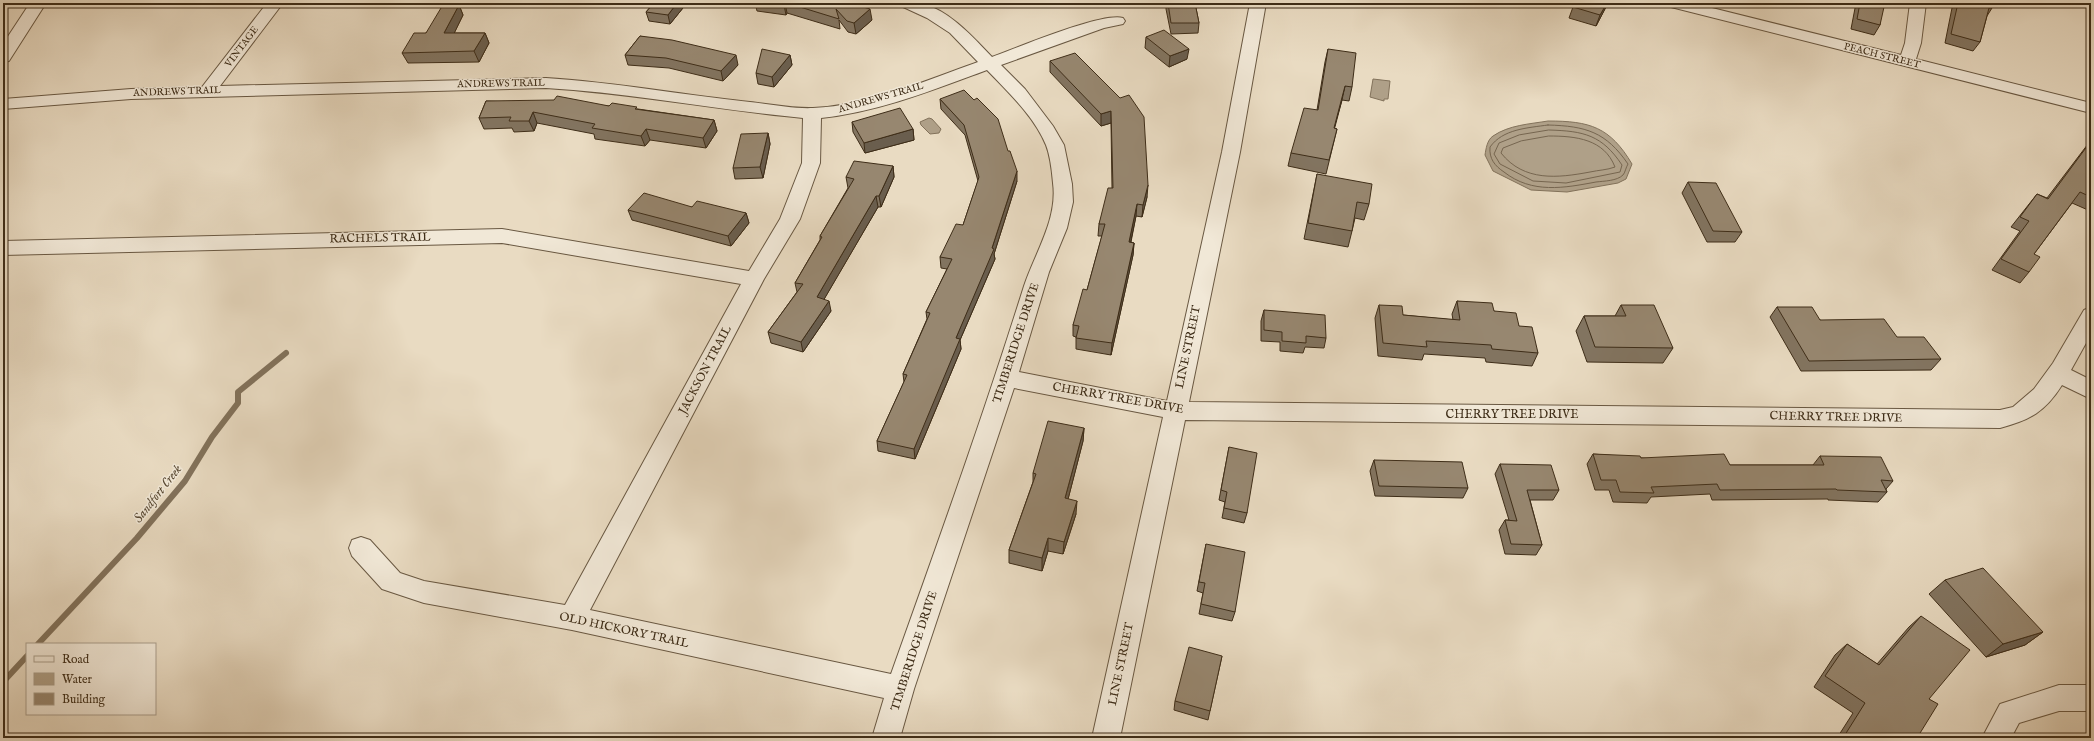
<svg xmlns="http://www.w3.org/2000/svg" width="2094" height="741" viewBox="0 0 2094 741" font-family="'IM FELL English',serif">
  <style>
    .water { fill: #afa088; stroke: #82725b }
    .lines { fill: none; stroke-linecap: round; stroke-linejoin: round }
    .shore { stroke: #766650; stroke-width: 1 }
    .stream { stroke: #82725b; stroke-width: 6 }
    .street-casing { stroke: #695842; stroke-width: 2 }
    .street { fill: #f1e8d7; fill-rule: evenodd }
    .wall { fill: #827460; stroke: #3e2d18 }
    .shaded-wall { fill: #6a5e4e; stroke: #3e2d18 }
    .building { fill: #978770; stroke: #3e2d18 }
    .labels { text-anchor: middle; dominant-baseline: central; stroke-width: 3; stroke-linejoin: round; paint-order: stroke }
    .far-street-label { font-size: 10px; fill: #3e2d18; stroke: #f1e8d7 }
    .street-label { font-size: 12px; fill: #3e2d18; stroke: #f1e8d7 }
    .water-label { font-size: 13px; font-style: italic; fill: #5a4a34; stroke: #f1e8d7 }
  </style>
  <rect width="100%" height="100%" fill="#e9dbc2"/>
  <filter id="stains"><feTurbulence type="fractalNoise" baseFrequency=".005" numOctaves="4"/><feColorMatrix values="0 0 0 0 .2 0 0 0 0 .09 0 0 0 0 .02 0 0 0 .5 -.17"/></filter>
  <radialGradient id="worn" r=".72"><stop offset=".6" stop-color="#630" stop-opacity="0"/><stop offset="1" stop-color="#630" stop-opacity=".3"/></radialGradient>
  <path class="water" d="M1373 79 1390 81 1388 99H1384V101L1370 97Z
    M929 118 932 119 941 129 939 133 930 134 921 125 920 122Z
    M1548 121C1590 121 1610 127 1632 164L1626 179 1618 183 1567 192 1531 190 1493 171 1485 155C1486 149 1487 140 1493 136 1509 125 1530 124 1548 121Z"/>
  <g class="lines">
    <path class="shore" d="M1548 125C1586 126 1606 132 1628 164 1626 167 1625 173 1623 175 1617 181 1604 181 1596 182 1564 188 1532 194 1504 172 1495 166 1489 159 1490 147 1503 129 1527 128 1548 125Z
      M1549 130C1584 131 1602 135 1622 165L1620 172 1566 183 1533 181 1500 164 1494 154 1499 143 1519 135Z
      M1549 136C1576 136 1604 139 1615 167 1607 170 1599 170 1590 172 1558 178 1524 182 1501 153L1503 148 1521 141Z"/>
    <path class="stream" d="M38 644 137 538 185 481 212 437 238 403V392L286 353
      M3 682 27 656"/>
    <g class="street-casing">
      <path id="street" d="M30 3H46L9 61 3 62V44Z
        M267 3H283L220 86 546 78C615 82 682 95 750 102 770 104 793 109 813 108 868 106 927 80 978 62L950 33 927 18 901 6 899 3C906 3 914 2 921 3 950 11 972 36 992 57 1017 48 1102 12 1123 18L1125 21 1123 24 1104 28 1001 65 1025 89 1053 126 1064 145 1072 184 1073 202 1067 228 1049 272 1019 372 1167 401 1222 152 1250 3H1266L1240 152 1189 402 2000 410 2013 407 2034 389 2053 363 2084 310 2091 307V334L2071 370 2091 380V399L2062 385C2045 412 2030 420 2000 428L1185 420 1120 738H1092L1163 417 1014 388 914 689 900 738H872L884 698 572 630 424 603 382 589 352 556 349 548 352 540 361 537 370 540 400 573 424 581 565 605 741 284 502 243 3 255V241L502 229 749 271 780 219 802 163 803 118C717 110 632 93 546 88L131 99 3 109V99L131 89 202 87ZM987 70C1008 92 1034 116 1046 145 1050 155 1052 171 1053 183 1058 219 1035 253 1024 286 983 417 937 545 891 674L590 610 764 279 800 219 820 163 821 118C878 112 933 90 987 70Z
        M1665 3H1692L1901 55 1905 43 1910 3H1926L1921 43 1916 59 2091 103V113L1667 6Z
        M2059 685H2091V711H2059L2019 723 2011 738H1982L2000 704Z"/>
    </g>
    <use href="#street" class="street"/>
  </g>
  <path class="wall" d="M637 3H687L670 24 649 21 646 12 652 5Z
    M755 3H850L872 20 856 34 848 32 839 20 840 29 787 13 786 15 757 11Z
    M1166 3H1195L1199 23 1198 33 1171 34 1166 9Z
    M1575 3H1608L1596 26 1569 18 1573 7Z
    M1856 3H1882L1881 6 1880 25 1874 35 1851 29Z
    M1953 3H1993L1992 8 1987 16 1980 42 1973 51 1945 43Z
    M459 5 463 15 454 33H485L489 43 479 62 408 63 402 53Z
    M640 36 738 65 723 81 669 68 628 65 625 55Z
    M1146 37 1187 59 1169 67 1145 48Z
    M1328 49 1352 87 1349 101 1342 100 1334 128 1337 129 1326 174 1288 166 1291 153 1317 110 1325 62Z
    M790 55 792 65 774 87 758 84 756 73Z
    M1050 61 1120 98 1147 197 1142 217 1136 216 1131 242 1134 243 1133 255 1111 355 1076 349V337L1073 336V325L1087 290 1102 236H1098L1099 224 1112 188 1111 123 1101 126 1050 72Z
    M940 99 1017 181 994 254 995 259 960 340 961 349 915 459 878 451 877 441 904 382 903 374 927 319 926 312 947 269 941 268 940 257 963 225 978 181 965 135 941 109Z
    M486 101 609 106 638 109 714 120 717 131 706 148 650 140 645 146 595 139 594 134 537 123 534 131 514 132 512 128 484 129 479 118Z
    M852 122 913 129 914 140 865 153 853 132Z
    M768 133 770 144 763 178 735 179 733 168Z
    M2091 140V206L2088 210 2072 203 2034 254 2029 272 2020 283 1992 270 2020 231 2011 227 2037 194 2047 198Z
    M893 166 894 177 881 207H878L824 299 831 311 803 352 771 343 768 332 797 292 795 283 820 240V236L848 188 846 177Z
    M1317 174 1369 204 1364 220 1355 218 1352 231 1348 247 1304 239Z
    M1688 182 1742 232 1735 242H1707L1682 193Z
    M692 207 746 213 749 223 731 246 632 220 628 210Z
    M1457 301 1494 311 1519 326 1538 353 1532 366 1486 362 1485 358 1424 354 1422 360 1378 356 1375 318 1379 305 1403 315 1453 320 1452 314Z
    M1621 305 1673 348 1663 363 1587 362 1576 331 1584 316H1615Z
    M1777 307 1820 320 1941 359 1931 370 1801 371 1770 317Z
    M1264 310 1326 338 1324 348 1305 347 1303 353 1280 351V342L1261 341V321Z
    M1084 428 1083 441 1068 499 1076 514 1063 554 1048 551 1042 571 1009 563V550L1033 482V473Z
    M1229 447 1247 513 1244 523 1222 518 1225 502 1219 500Z
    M1593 454 1730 465H1813L1820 456 1893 481 1886 489 1887 492 1878 502 1828 500V499L1712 500 1710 494 1651 497 1647 503 1613 502 1609 490H1595L1587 464Z
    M1374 460 1468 488 1463 498 1375 496 1370 471Z
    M1500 464 1559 490 1553 500H1530L1542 545 1536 555 1505 554 1499 530 1505 520H1509L1495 474Z
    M1206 544 1235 612 1232 621 1199 614 1203 593 1197 591Z
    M1945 580 2043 632 2025 645 1986 657 1929 594Z
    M1921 616 1929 699 1917 738H1837L1853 713 1814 687 1835 655 1847 644 1877 664 1909 627Z
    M1222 656 1208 720 1174 710 1175 701Z"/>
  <path class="shaded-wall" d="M677 3H687L670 24 668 15Z
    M785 3 787 13 786 15 784 5Z
    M1607 3H1608L1606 7 1596 26 1600 15Z
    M459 5 463 15 449 44 444 33Z
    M870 9 872 20 856 34 854 23Z
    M485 33 489 43 479 62 474 51Z
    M1189 49 1187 59 1169 67 1170 56Z
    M736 55 738 65 723 81 721 71Z
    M790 55 792 65 774 87 772 77Z
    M1345 86 1342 100 1331 142 1334 128Z
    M1111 111V123L1101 126V114Z
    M533 112 537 123 534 131 529 121Z
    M714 120 717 131 706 148 703 138Z
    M646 129 650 140 645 146 641 136Z
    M913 129 914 140 865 153 864 143Z
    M768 133 770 144 763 178 760 167Z
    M893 166 894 177 881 207 879 196Z
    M1017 171V181L994 254 995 259 960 340 961 349 915 459 914 449 956 338 992 248Z
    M1148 185 1147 197 1142 217 1143 205Z
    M876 196 878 207 819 308 817 297Z
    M1137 204 1136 216 1128 254 1129 242Z
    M746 213 749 223 731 246 728 236Z
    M1134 243 1133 255 1111 355 1112 343Z
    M829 301 831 311 803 352 801 342Z
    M1084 428 1083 441 1065 511V498Z
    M1077 501 1076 514 1063 554 1064 542Z
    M1048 538V551L1042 571V558Z
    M2043 632 2025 645 1986 657 2003 644Z"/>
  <path class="building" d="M444 3H455L459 5 444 33H485L474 51 402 53 414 33H426Z
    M654 3H677L668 15 646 12Z
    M772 3H785L784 5Z
    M787 3H850L870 9 854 23 847 21 836 9 839 19Z
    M1168 3H1195L1199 23H1171Z
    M1575 3H1607L1600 15 1573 7Z
    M1860 3H1882L1881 6 1884 7 1880 25 1857 19Z
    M1958 3H1993L1992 8H1989L1980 42 1951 34Z
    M1164 30 1189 49 1170 56 1146 37Z
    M640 36 672 40 736 55 721 71 666 58 625 55Z
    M762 49 790 55 772 77 756 73Z
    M1328 49 1356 53 1352 87 1345 86 1334 128 1337 129 1329 160 1291 153 1304 108 1318 110Z
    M1075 53 1120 98 1129 95 1144 117 1148 185 1143 205 1137 204 1129 242 1134 243 1112 343 1076 338 1079 326 1073 325 1083 289 1087 290 1105 224H1099L1108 188H1113L1111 111 1101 114 1050 61Z
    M964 90 974 100 977 98 998 119 1008 151H1010L1017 171 992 248 994 249 956 338 960 339 914 449 877 441 907 375 903 374 930 313 926 312 952 259 940 257 956 224 963 225 979 177 964 125 940 99Z
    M557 96 609 106 612 103 637 107 635 109 714 120 703 138 646 129 641 136 592 128 595 124 533 112 529 121H509L511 117 479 118 486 101 554 100Z
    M900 108 913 129 864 143 852 122Z
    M768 133 760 167 733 168 741 134Z
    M2091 141V197L2080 192 2034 254 2040 257 2029 272 2001 259 2029 221 2020 217 2037 194 2048 199Z
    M854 161 893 166 879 196H876L817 297 829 301 801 342 768 332 803 284 795 283 822 237 820 236 854 179 846 177Z
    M1317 174 1372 184 1369 204 1357 202 1352 231 1308 223Z
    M1688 182 1716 183 1742 232 1713 231Z
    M644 193 692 207 697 201 746 213 728 236 628 210Z
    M1457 301 1492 303 1494 311 1516 313 1519 326 1532 327 1538 353 1492 349 1491 345 1426 341 1427 347 1383 343 1379 305 1402 306 1403 315 1460 320Z
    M1621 305H1654L1673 348 1595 347 1584 316H1626Z
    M1777 307H1812L1820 320 1884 319 1897 337H1924L1941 359 1809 361Z
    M1264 310 1325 315 1326 338 1306 336V343L1282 341V332L1264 330Z
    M1048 421 1084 428 1065 498 1077 501 1064 542 1048 538 1042 558 1009 550 1036 474 1033 473Z
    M1229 447 1257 453 1247 513 1224 508 1227 492 1221 490Z
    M1593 454 1640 456 1641 458 1724 454 1730 465H1824L1820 456 1881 457 1893 481 1881 480 1887 492 1837 490 1836 489 1720 490 1717 484 1651 487 1654 493 1620 492 1616 480H1601Z
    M1374 460 1462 462 1468 488 1379 486Z
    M1500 464 1551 465 1559 490H1527L1542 545 1511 544 1505 520 1517 521Z
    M1206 544 1245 552 1235 612 1201 604 1205 583 1199 582Z
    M1983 568 2043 632 2003 644 1945 580Z
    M1921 616 1970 650 1929 699 1938 704 1917 738H1843L1865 703 1825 676 1847 644 1879 665Z
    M1189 647 1222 656 1210 711 1175 701Z"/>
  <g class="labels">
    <g class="far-street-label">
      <text transform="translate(242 47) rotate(-53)">VINTAGE</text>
      <text transform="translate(1882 56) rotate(14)">PEACH STREET</text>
      <text transform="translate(501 84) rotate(-1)">ANDREWS TRAIL</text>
      <text transform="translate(177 92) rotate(-2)">ANDREWS TRAIL</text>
      <text transform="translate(881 98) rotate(-16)">ANDREWS TRAIL</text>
    </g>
    <g class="street-label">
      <text transform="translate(380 238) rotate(-1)">RACHELS TRAIL</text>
      <text transform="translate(1016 343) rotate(-72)">TIMBERIDGE DRIVE</text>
      <text transform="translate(1188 347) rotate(-78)">LINE STREET</text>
      <text transform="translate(705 370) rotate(-62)">JACKSON TRAIL</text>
      <text transform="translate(1118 398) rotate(10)">CHERRY TREE DRIVE</text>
      <text x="1512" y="414">CHERRY TREE DRIVE</text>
      <text transform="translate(1836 417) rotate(1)">CHERRY TREE DRIVE</text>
      <text transform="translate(624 630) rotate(12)">OLD HICKORY TRAIL</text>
      <text transform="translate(914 651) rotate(-72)">TIMBERIDGE DRIVE</text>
      <text transform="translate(1121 664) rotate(-78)">LINE STREET</text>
    </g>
    <g class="water-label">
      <text transform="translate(158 494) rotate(-52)">Sandfort Creek</text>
    </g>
  </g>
  <rect width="2094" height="741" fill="none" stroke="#e9dbc2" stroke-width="16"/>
  <rect x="4" y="4" width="2086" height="733" fill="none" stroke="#3e2d18" stroke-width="2"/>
  <rect x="8" y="8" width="2078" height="725" fill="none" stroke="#3e2d18"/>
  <rect x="26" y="643" width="130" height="72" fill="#f1e8d7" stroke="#a99d8b"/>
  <rect x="34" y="656" width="20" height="6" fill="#f1e8d7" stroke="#a99d8b"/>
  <text x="62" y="663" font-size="12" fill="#3e2d18">Road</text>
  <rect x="34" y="673" width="20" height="12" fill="#afa088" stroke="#a99d8b"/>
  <text x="62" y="683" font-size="12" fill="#3e2d18">Water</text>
  <rect x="34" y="693" width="20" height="12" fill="#978770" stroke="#a99d8b"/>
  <text x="62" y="703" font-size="12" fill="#3e2d18">Building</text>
  <rect width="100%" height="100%" filter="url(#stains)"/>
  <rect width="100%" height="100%" fill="url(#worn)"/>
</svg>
